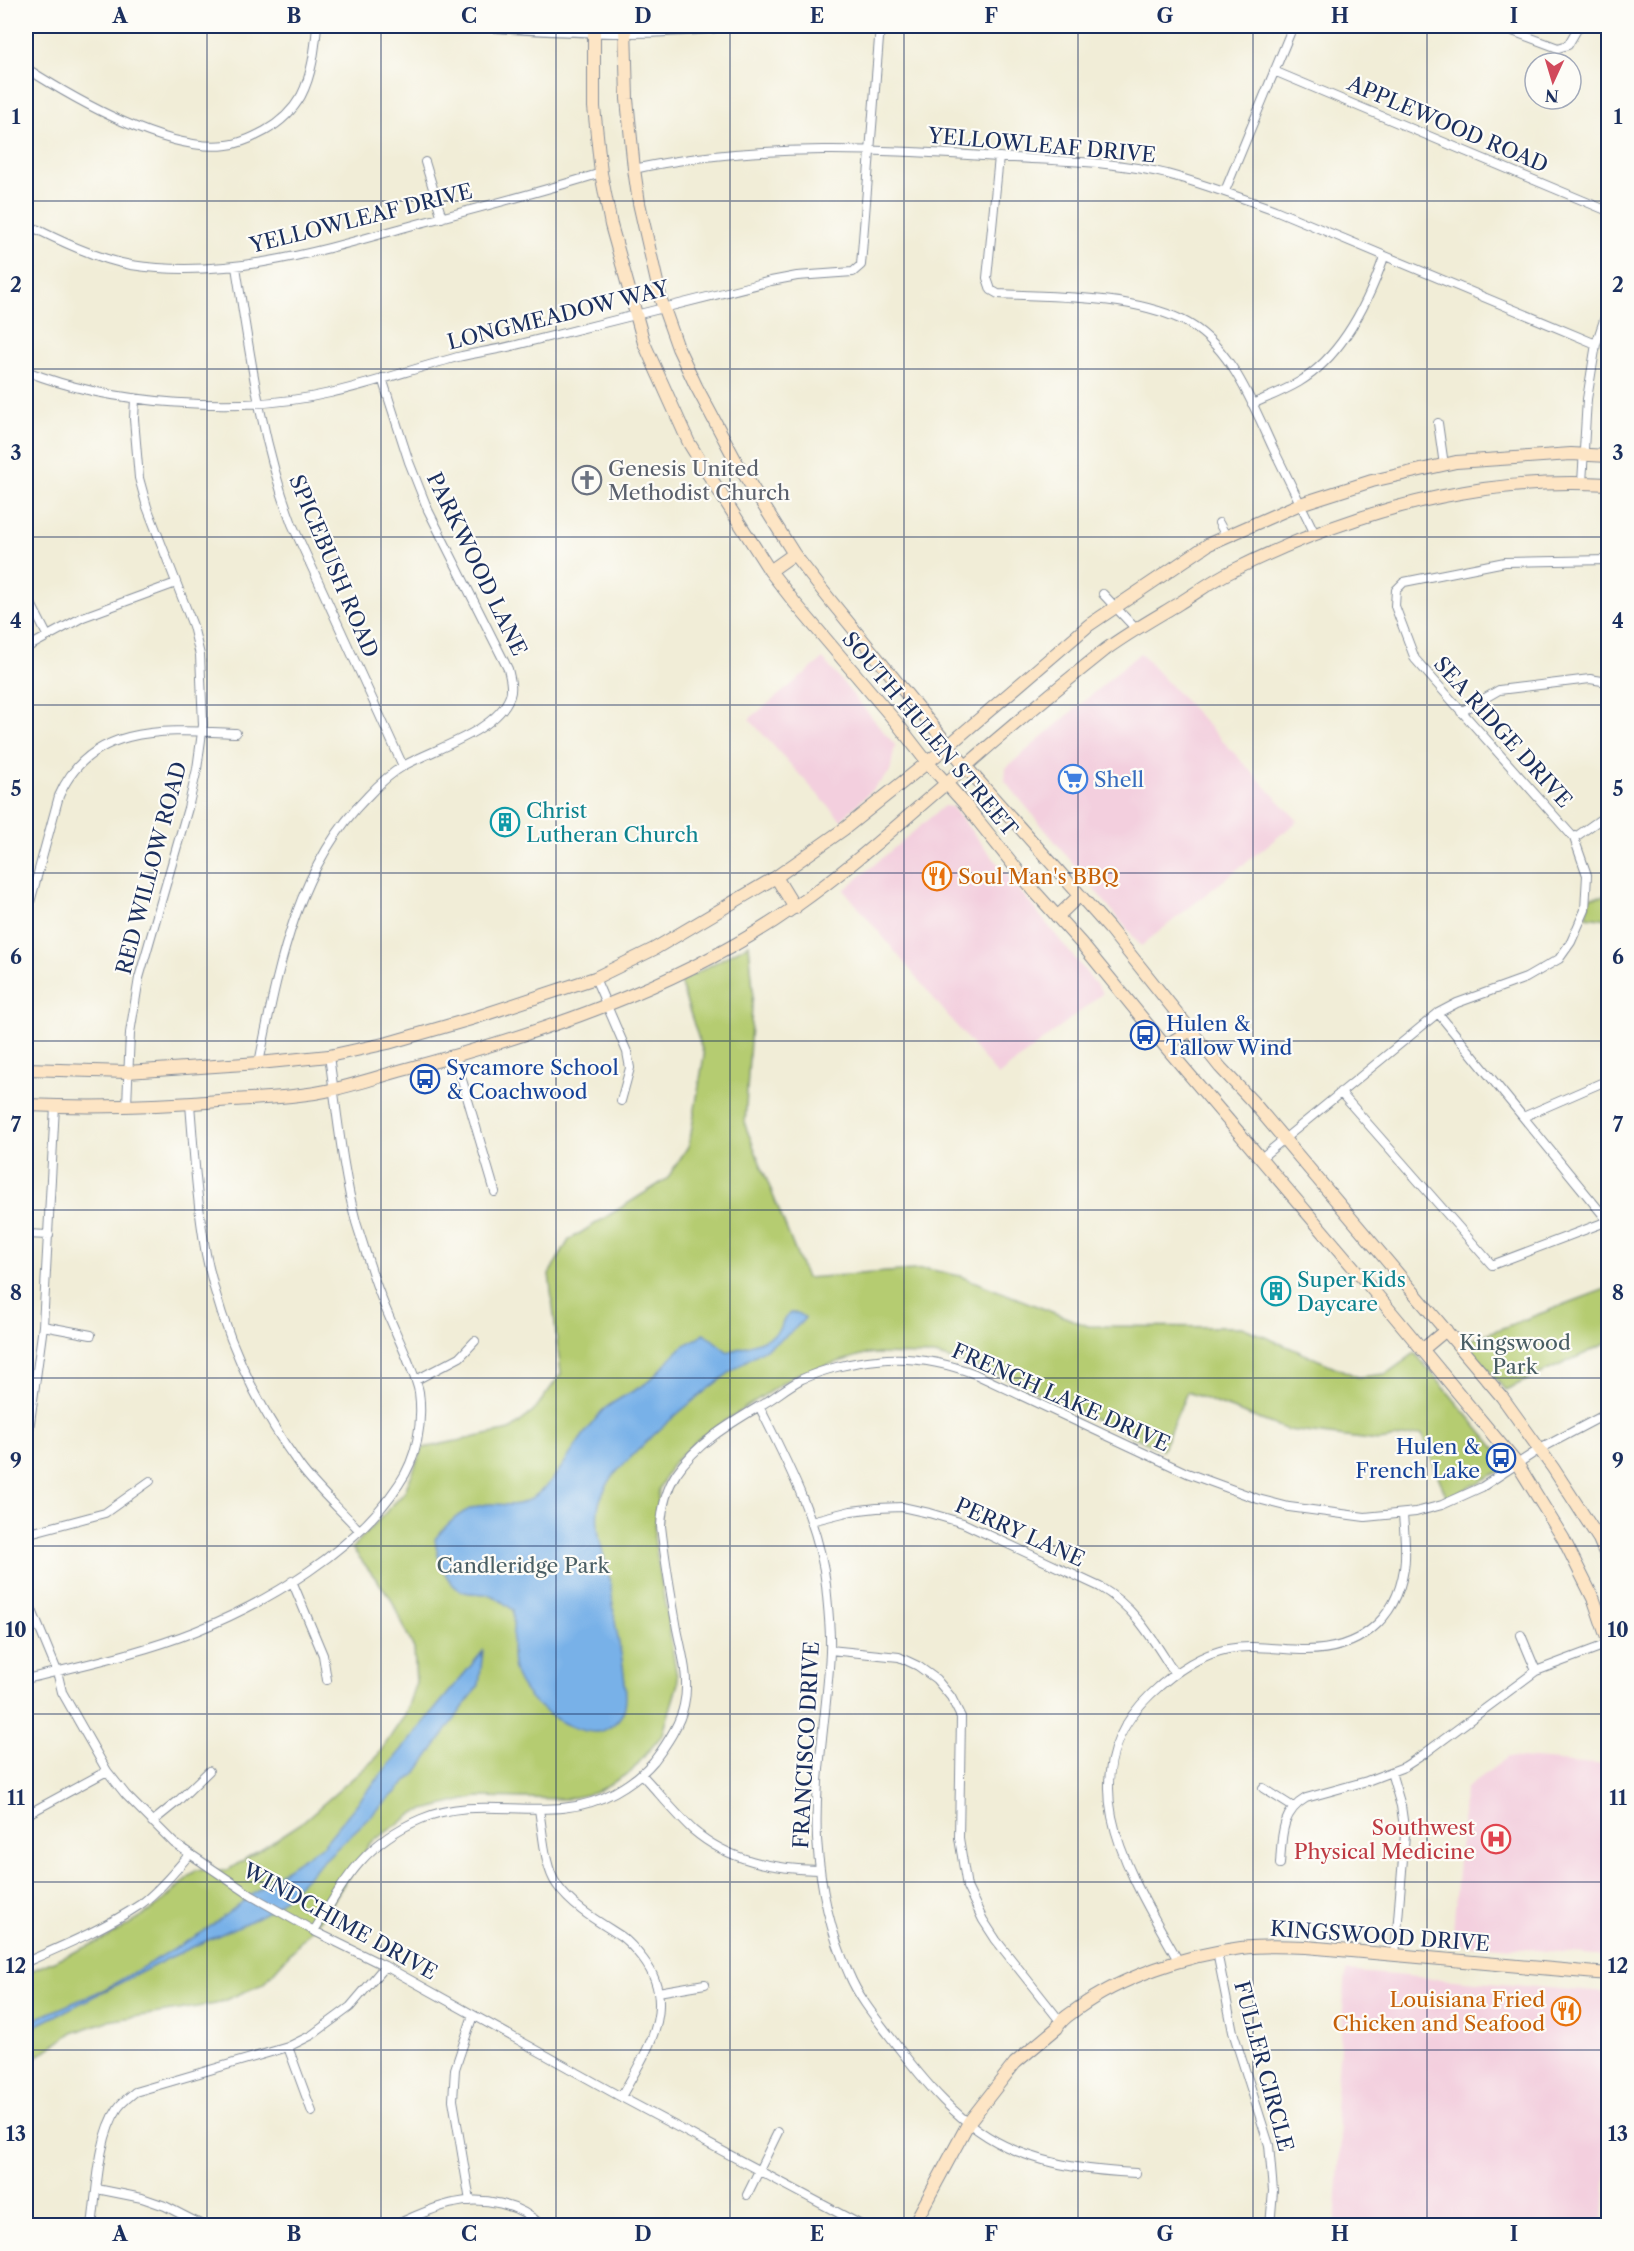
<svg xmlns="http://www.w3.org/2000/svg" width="1634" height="2251" viewBox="0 0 1634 2251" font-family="'Libre Caslon Text',serif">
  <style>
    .built { fill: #f3cfde }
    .green { fill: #b5cc71; stroke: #687e68; stroke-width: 1.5 }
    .water { fill: #78b1e8; stroke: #4a70a3; stroke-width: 1.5 }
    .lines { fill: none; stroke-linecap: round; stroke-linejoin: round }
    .street-casing { stroke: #868e9a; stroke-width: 10 }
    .secondary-casing { stroke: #868e9a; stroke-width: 14 }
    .street { stroke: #fff; stroke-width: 8 }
    .secondary { stroke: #fde5c5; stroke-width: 12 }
    .grid { fill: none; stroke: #1b2f5e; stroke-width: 1.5; stroke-opacity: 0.55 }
    .labels { text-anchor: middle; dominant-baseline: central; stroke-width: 4.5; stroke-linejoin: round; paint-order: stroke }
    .street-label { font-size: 21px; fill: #1b2f5e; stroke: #fdfcf7 }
    .worship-label { font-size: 21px; fill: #5b616d; stroke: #fdfcf7; text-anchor: start }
    .shop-label { font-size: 21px; fill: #366cbe; stroke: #fdfcf7; text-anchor: start }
    .culture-label { font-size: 21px; fill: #0d838f; stroke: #fdfcf7; text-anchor: start }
    .food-label { font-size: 21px; fill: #c56008; stroke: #fdfcf7; text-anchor: start }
    .transit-label { font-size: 21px; fill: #164399; stroke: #fdfcf7; text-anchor: start }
    .park-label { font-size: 21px; fill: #495e64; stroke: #fdfcf7 }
    .health-label { font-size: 21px; fill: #be3a42; stroke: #fdfcf7; text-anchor: end }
    .neatline { fill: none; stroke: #1b2f5e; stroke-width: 2 }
    .grid-label { font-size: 20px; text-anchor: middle; font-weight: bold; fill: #1b2f5e }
  </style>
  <rect width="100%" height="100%" fill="#fdfcf7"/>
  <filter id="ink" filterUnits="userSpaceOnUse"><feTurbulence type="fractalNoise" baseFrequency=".0167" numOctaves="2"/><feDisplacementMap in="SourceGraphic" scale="12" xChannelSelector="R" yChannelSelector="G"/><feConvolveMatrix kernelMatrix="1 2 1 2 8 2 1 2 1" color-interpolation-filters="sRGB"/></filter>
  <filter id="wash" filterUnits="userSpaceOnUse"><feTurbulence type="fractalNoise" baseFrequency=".008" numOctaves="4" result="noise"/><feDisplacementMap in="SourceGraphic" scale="24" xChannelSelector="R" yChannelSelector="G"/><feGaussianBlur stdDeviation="1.35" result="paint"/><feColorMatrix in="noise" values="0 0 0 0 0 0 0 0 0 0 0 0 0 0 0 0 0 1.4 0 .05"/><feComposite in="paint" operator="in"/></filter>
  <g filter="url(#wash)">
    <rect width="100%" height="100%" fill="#f1edd7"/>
    <path class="built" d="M1140 653 1298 821 1141 946 1005 781 1006 768Z
      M823 659 895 745 890 772 841 820 749 719Z
      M944 806 952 807 1103 993 998 1076 844 890Z
      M1508 1757 1608 1765V1956L1452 1943 1465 1789Z
      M1346 1971 1608 1993V2139L1603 2225H1335L1341 2135 1335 2108Z"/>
    <path class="green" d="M1608 893V919L1586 916 1590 897 1602 896Z
      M749 944 753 989 745 1125 806 1278 927 1269 960 1276 1088 1326 1242 1327 1358 1377 1386 1374 1415 1353 1505 1460 1504 1469 1447 1499 1422 1434 1379 1441 1288 1430 1187 1392 1162 1450 995 1373 935 1355 865 1354 795 1375 699 1438 672 1464 659 1489 654 1537 678 1683 663 1734 631 1772 594 1793 566 1799 477 1797 416 1812 370 1843 324 1915 263 1984 216 2004 108 2021 72 2033 26 2064V1973L109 1937 159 1905 196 1870H228L300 1824 376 1758 405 1715 416 1682 414 1649 390 1597 352 1548 404 1493 423 1448 510 1430 533 1412 561 1374 549 1274 569 1240 667 1179 689 1145 704 1055 680 982Z
      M1608 1288V1343L1505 1390 1465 1342Z"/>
    <path class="water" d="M791 1313H798L805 1318C789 1338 764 1349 743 1363 705 1390 668 1420 635 1453 626 1463 614 1472 608 1484 603 1492 599 1500 598 1509 595 1534 605 1557 610 1581 612 1594 613 1608 615 1621 617 1636 621 1651 623 1666 624 1679 628 1694 625 1707 622 1719 609 1731 596 1732 564 1732 518 1698 513 1665 510 1647 515 1628 513 1610 506 1605 499 1598 490 1595 481 1592 471 1595 462 1591 445 1584 437 1556 435 1539 448 1522 468 1504 492 1504 504 1504 513 1507 524 1502 549 1492 567 1458 582 1437 588 1428 595 1420 602 1411 614 1400 631 1393 645 1384 659 1374 668 1360 681 1348 688 1342 697 1340 704 1333L728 1352C741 1347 769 1341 777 1332 784 1324 781 1319 791 1313Z
      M483 1651 479 1685 417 1772 274 1908 250 1921 171 1957 26 2031V2023L105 1989 203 1932 283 1871 323 1845Z"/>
  </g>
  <g filter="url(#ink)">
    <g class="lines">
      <g class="street-casing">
        <path id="street" d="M460 26C551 31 643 39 733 26
          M942 26 974 28 990 26
          M1499 26 1558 48 1568 45 1579 26
          M26 68C74 99 167 153 227 145 240 144 254 137 265 131 279 123 293 110 301 96 312 75 315 49 317 26
          M1274 71 1608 211
          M999 157 987 278 991 290 998 294C1056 297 1129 295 1182 320 1230 343 1252 403 1273 448 1287 477 1301 505 1315 534
          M425 162 442 218
          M634 169C758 142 888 149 1014 158 1064 161 1118 162 1167 174 1204 184 1239 197 1275 210L1596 344
          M1225 191 1293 26
          M26 224C56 239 97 259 131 265 230 280 323 250 417 224 479 208 540 192 601 173
          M236 267C250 354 261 441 292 524L403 766
          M26 371C110 405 241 414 330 393 375 383 418 367 462 356 481 352 501 349 520 344 604 323 687 302 771 281L797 276 853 272 861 265 880 26
          M1252 404C1268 397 1284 391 1299 382 1342 356 1368 303 1384 257
          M1438 423 1444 465
          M1582 483 1587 399 1596 344 1608 308
          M1219 523 1226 536
          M26 594 47 635
          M1103 594 1136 629
          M26 648 83 617 176 583
          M1461 712 1499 690 1590 679 1608 682
          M1574 838 1608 814
          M26 917 59 796C91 722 168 730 236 733
          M595 978 627 1052 630 1068 621 1101
          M1438 1013 1608 1221
          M455 1056 495 1192
          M259 1063C278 969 296 868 367 797 378 785 391 773 405 765 436 748 497 731 510 696 513 687 510 678 508 669L428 510 409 462 382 378
          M1340 1092 1492 1265 1608 1221
          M190 1104C194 1154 197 1204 206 1254 221 1329 255 1404 300 1466 317 1489 340 1509 359 1530
          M127 1105 130 1033 139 978 188 808 197 769 203 725 200 655 193 626 147 507 139 478 134 419 135 398
          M1523 1117 1608 1080
          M1261 1158 1438 1013 1457 1003 1526 978 1559 959 1571 942 1585 910 1587 875 1574 838 1415 659 1395 606 1396 590 1404 582 1505 562 1608 560
          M26 1234 49 1235
          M43 1326 91 1335
          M416 1380 460 1357 475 1341
          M759 1406C786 1460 820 1524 826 1585 828 1607 831 1631 830 1652 827 1715 814 1777 817 1839 820 1885 830 1932 849 1974 858 1996 874 2016 888 2034 922 2079 960 2128 1014 2150 1053 2166 1094 2171 1136 2173
          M26 1452 43 1326 55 1106
          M811 1521 851 1511 877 1508 902 1507 929 1513 963 1523 1100 1587C1135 1607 1153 1640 1175 1674
          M26 1534 105 1513 150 1481
          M292 1581 323 1655 327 1680
          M26 1583 29 1603 57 1671 62 1692 83 1729 107 1771 126 1795 174 1843 252 1896 314 1931 385 1966 621 2097 863 2226
          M1521 1635 1536 1671
          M830 1650 899 1657 918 1666 936 1679 951 1697 961 1717 959 1838 967 1887 983 1920 996 1940 1060 2021
          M26 1679C83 1665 141 1653 196 1631 268 1602 356 1550 399 1484 417 1458 423 1423 419 1392 417 1381 411 1369 407 1358 396 1332 383 1305 374 1278 368 1260 362 1241 356 1222 342 1168 337 1111 329 1056
          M1391 1772 1401 1806 1405 1834 1395 1956
          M642 1775C659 1793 675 1813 693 1830 729 1861 774 1869 819 1870
          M1263 1788 1293 1807
          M539 1810C543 1831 544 1867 557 1885 572 1907 599 1922 621 1936 630 1943 636 1950 643 1959 680 2007 645 2053 621 2097
          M26 1815 107 1771
          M152 1822 178 1801 209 1771
          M1280 1864C1282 1838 1280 1813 1306 1798L1367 1781 1404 1767 1424 1754 1536 1671 1608 1644
          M314 1931C344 1881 364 1843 421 1819 485 1791 551 1828 615 1792 631 1783 643 1774 654 1761 666 1745 680 1725 684 1705 690 1680 682 1654 677 1629 671 1595 665 1561 661 1526 662 1508 666 1490 676 1474 698 1441 735 1421 768 1401 779 1394 790 1385 802 1379 824 1369 853 1362 877 1360 912 1356 943 1362 975 1374L1187 1473 1258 1499 1289 1507 1365 1517 1416 1512 1442 1505 1482 1487 1540 1449 1608 1413
          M1217 1952 1233 2032 1269 2145 1273 2191 1270 2226
          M26 1962C65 1945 105 1928 141 1904 159 1891 174 1872 189 1855
          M1179 1962C1133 1879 1063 1778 1151 1694 1173 1673 1198 1655 1228 1649 1254 1644 1280 1650 1306 1650 1358 1650 1396 1621 1404 1569 1407 1551 1404 1532 1403 1514
          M658 1992 705 1984
          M288 2047 312 2112
          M97 2189 142 2198 165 2206 204 2226
          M747 2195 778 2132
          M470 2201 453 2100 455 2069 473 2015
          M92 2226C97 2190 98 2137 118 2108 122 2102 129 2097 135 2092L288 2047 312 2035 350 2007 385 1966
          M392 2226C412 2218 433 2207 454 2203 483 2196 520 2204 542 2226"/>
      </g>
      <g class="secondary-casing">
        <path id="secondary" d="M594 26V107L601 173 611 225 644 343 689 443 705 469 770 571 795 603 896 722 927 762 964 803 1035 892 1081 943 1165 1046 1377 1295 1518 1465 1563 1538 1594 1600 1608 1641
          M625 26 627 99 634 169 639 203 661 300 678 348 696 386 737 463 794 554 830 600 966 767 1109 928 1220 1067 1252 1101 1502 1397 1553 1468 1599 1539 1608 1560
          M770 571 794 554
          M776 877 795 908
          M1057 917 1080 895
          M1165 1046 1191 1030
          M26 1069 127 1072 259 1063 329 1056 388 1043 471 1019 595 978 654 949 776 877 844 829 948 746 1089 625 1209 544 1300 504 1372 481 1456 462 1571 454 1608 456
          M26 1105C94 1108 163 1106 232 1100 266 1098 302 1097 335 1089 357 1084 378 1077 399 1071 533 1036 682 987 796 906 848 870 894 828 942 787 995 740 1050 694 1105 650 1128 633 1153 619 1178 604 1196 593 1213 580 1232 571 1350 512 1476 476 1608 484
          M1422 1350 1446 1330
          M913 2226 969 2122 1015 2063 1057 2028C1061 2019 1069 2015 1077 2009 1121 1977 1186 1955 1241 1948 1262 1945 1284 1946 1306 1947L1608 1974"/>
      </g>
      <use href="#street" class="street"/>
      <use href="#secondary" class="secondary"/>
    </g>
  </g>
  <path class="grid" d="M207 26V2226M381 26V2226M556 26V2226M730 26V2226M904 26V2226M1078 26V2226M1253 26V2226M1427 26V2226M26 201H1608M26 369H1608M26 537H1608M26 705H1608M26 873H1608M26 1041H1608M26 1210H1608M26 1378H1608M26 1546H1608M26 1714H1608M26 1882H1608M26 2050H1608"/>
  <defs>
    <g id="church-ring" transform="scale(1.5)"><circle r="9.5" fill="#fdfcf7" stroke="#6b7280" stroke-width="1.5"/><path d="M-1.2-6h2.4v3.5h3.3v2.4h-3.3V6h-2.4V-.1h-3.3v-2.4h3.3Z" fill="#6b7280"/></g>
    <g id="supermarket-ring" transform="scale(1.5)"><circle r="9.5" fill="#fdfcf7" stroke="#3f7fe0" stroke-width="1.5"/><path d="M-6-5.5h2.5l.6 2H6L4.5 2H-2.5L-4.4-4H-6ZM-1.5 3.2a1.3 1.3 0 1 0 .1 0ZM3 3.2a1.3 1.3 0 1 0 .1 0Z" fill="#3f7fe0"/></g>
    <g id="building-ring" transform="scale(1.5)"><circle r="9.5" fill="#fdfcf7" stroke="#0f9aa8" stroke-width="1.5"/><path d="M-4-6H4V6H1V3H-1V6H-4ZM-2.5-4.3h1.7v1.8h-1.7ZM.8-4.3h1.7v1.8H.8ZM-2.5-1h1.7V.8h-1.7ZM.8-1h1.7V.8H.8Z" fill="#0f9aa8"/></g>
    <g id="restaurant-ring" transform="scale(1.5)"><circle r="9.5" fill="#fdfcf7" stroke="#e8710a" stroke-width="1.5"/><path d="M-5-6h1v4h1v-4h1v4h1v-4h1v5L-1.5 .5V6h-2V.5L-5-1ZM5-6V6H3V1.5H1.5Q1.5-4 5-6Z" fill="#e8710a"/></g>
    <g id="bus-ring" transform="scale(1.5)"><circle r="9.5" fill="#fdfcf7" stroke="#1a4fb4" stroke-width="1.5"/><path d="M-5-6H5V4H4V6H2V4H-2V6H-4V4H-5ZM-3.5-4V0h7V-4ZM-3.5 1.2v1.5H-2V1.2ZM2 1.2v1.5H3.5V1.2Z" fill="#1a4fb4"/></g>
    <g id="hospital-ring" transform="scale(1.5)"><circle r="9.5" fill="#fdfcf7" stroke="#e0444e" stroke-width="1.5"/><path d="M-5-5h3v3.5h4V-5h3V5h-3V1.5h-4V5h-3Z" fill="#e0444e"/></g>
  </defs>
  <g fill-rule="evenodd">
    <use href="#church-ring" x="587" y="480"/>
    <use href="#supermarket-ring" x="1073" y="779"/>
    <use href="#building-ring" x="505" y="822"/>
    <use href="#restaurant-ring" x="937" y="876"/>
    <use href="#bus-ring" x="1145" y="1035"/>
    <use href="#bus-ring" x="425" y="1079"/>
    <use href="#building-ring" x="1276" y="1291"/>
    <use href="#bus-ring" x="1501" y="1458"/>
    <use href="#hospital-ring" x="1496" y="1839"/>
    <use href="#restaurant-ring" x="1566" y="2011"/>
  </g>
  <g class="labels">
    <g class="street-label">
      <text transform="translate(1448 124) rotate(23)">APPLEWOOD ROAD</text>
      <text transform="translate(1042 145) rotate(5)">YELLOWLEAF DRIVE</text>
      <text transform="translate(361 218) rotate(-14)">YELLOWLEAF DRIVE</text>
      <text transform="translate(558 315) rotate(-14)">LONGMEADOW WAY</text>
      <text transform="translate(477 564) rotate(64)">PARKWOOD LANE</text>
      <text transform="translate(334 566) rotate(67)">SPICEBUSH ROAD</text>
      <text transform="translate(1503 732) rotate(48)">SEA RIDGE DRIVE</text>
      <text transform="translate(930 734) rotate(50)">SOUTH HULEN STREET</text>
      <text transform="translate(151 868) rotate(-75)">RED WILLOW ROAD</text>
      <text transform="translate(1061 1397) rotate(24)">FRENCH LAKE DRIVE</text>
      <text transform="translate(1020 1532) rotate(24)">PERRY LANE</text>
      <text transform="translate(806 1745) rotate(-87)">FRANCISCO DRIVE</text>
      <text transform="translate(340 1921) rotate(29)">WINDCHIME DRIVE</text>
      <text transform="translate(1380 1936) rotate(4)">KINGSWOOD DRIVE</text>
      <text transform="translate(1264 2066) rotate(75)">FULLER CIRCLE</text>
    </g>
    <g class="worship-label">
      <text x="608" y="468">Genesis United<tspan x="608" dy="24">Methodist Church</tspan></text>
    </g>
    <g class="shop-label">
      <text x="1094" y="779">Shell</text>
    </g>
    <g class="culture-label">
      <text x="526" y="810">Christ<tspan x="526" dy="24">Lutheran Church</tspan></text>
      <text x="1297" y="1279">Super Kids<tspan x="1297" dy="24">Daycare</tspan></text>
    </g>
    <g class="food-label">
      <text x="958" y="876">Soul Man's BBQ</text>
      <text x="1545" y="1999" text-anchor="end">Louisiana Fried<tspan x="1545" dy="24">Chicken and Seafood</tspan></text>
    </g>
    <g class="transit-label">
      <text x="1166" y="1023">Hulen &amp;<tspan x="1166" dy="24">Tallow Wind</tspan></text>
      <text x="446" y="1067">Sycamore School<tspan x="446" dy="24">&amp; Coachwood</tspan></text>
      <text x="1480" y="1446" text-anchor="end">Hulen &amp;<tspan x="1480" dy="24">French Lake</tspan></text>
    </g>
    <g class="park-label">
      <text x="1515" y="1342">Kingswood<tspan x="1515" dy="24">Park</tspan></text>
      <text x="523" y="1565">Candleridge Park</text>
    </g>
    <g class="health-label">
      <text x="1475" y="1827">Southwest<tspan x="1475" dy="24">Physical Medicine</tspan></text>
    </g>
  </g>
  <rect width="1634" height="2251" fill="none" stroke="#fdfcf7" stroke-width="66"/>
  <g transform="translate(1553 81) rotate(184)"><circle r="28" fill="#fdfcf7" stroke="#a3aaba" stroke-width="1.5"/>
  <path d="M0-4.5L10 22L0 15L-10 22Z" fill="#d1495b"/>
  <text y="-9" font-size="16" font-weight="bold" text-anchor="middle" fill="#1b2f5e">N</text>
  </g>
  <rect x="33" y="33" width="1568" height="2185" class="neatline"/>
  <g class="grid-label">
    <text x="120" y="23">A</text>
    <text x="294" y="23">B</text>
    <text x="469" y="23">C</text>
    <text x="643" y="23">D</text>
    <text x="817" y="23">E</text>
    <text x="991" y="23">F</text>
    <text x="1165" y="23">G</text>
    <text x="1340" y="23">H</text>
    <text x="1514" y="23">I</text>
    <text x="16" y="124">1</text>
    <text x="1618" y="124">1</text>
    <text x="16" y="292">2</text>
    <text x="1618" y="292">2</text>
    <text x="16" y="460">3</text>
    <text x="1618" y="460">3</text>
    <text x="16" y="628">4</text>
    <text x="1618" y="628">4</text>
    <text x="16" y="796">5</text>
    <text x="1618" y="796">5</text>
    <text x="16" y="964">6</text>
    <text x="1618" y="964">6</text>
    <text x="16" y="1132">7</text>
    <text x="1618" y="1132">7</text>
    <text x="16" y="1300">8</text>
    <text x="1618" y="1300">8</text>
    <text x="16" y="1468">9</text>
    <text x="1618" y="1468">9</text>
    <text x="16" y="1637">10</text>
    <text x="1618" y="1637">10</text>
    <text x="16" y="1805">11</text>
    <text x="1618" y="1805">11</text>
    <text x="16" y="1973">12</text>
    <text x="1618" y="1973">12</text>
    <text x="16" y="2141">13</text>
    <text x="1618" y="2141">13</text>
    <text x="120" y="2241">A</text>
    <text x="294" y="2241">B</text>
    <text x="469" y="2241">C</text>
    <text x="643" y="2241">D</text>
    <text x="817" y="2241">E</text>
    <text x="991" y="2241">F</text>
    <text x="1165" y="2241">G</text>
    <text x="1340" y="2241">H</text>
    <text x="1514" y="2241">I</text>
  </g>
</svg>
